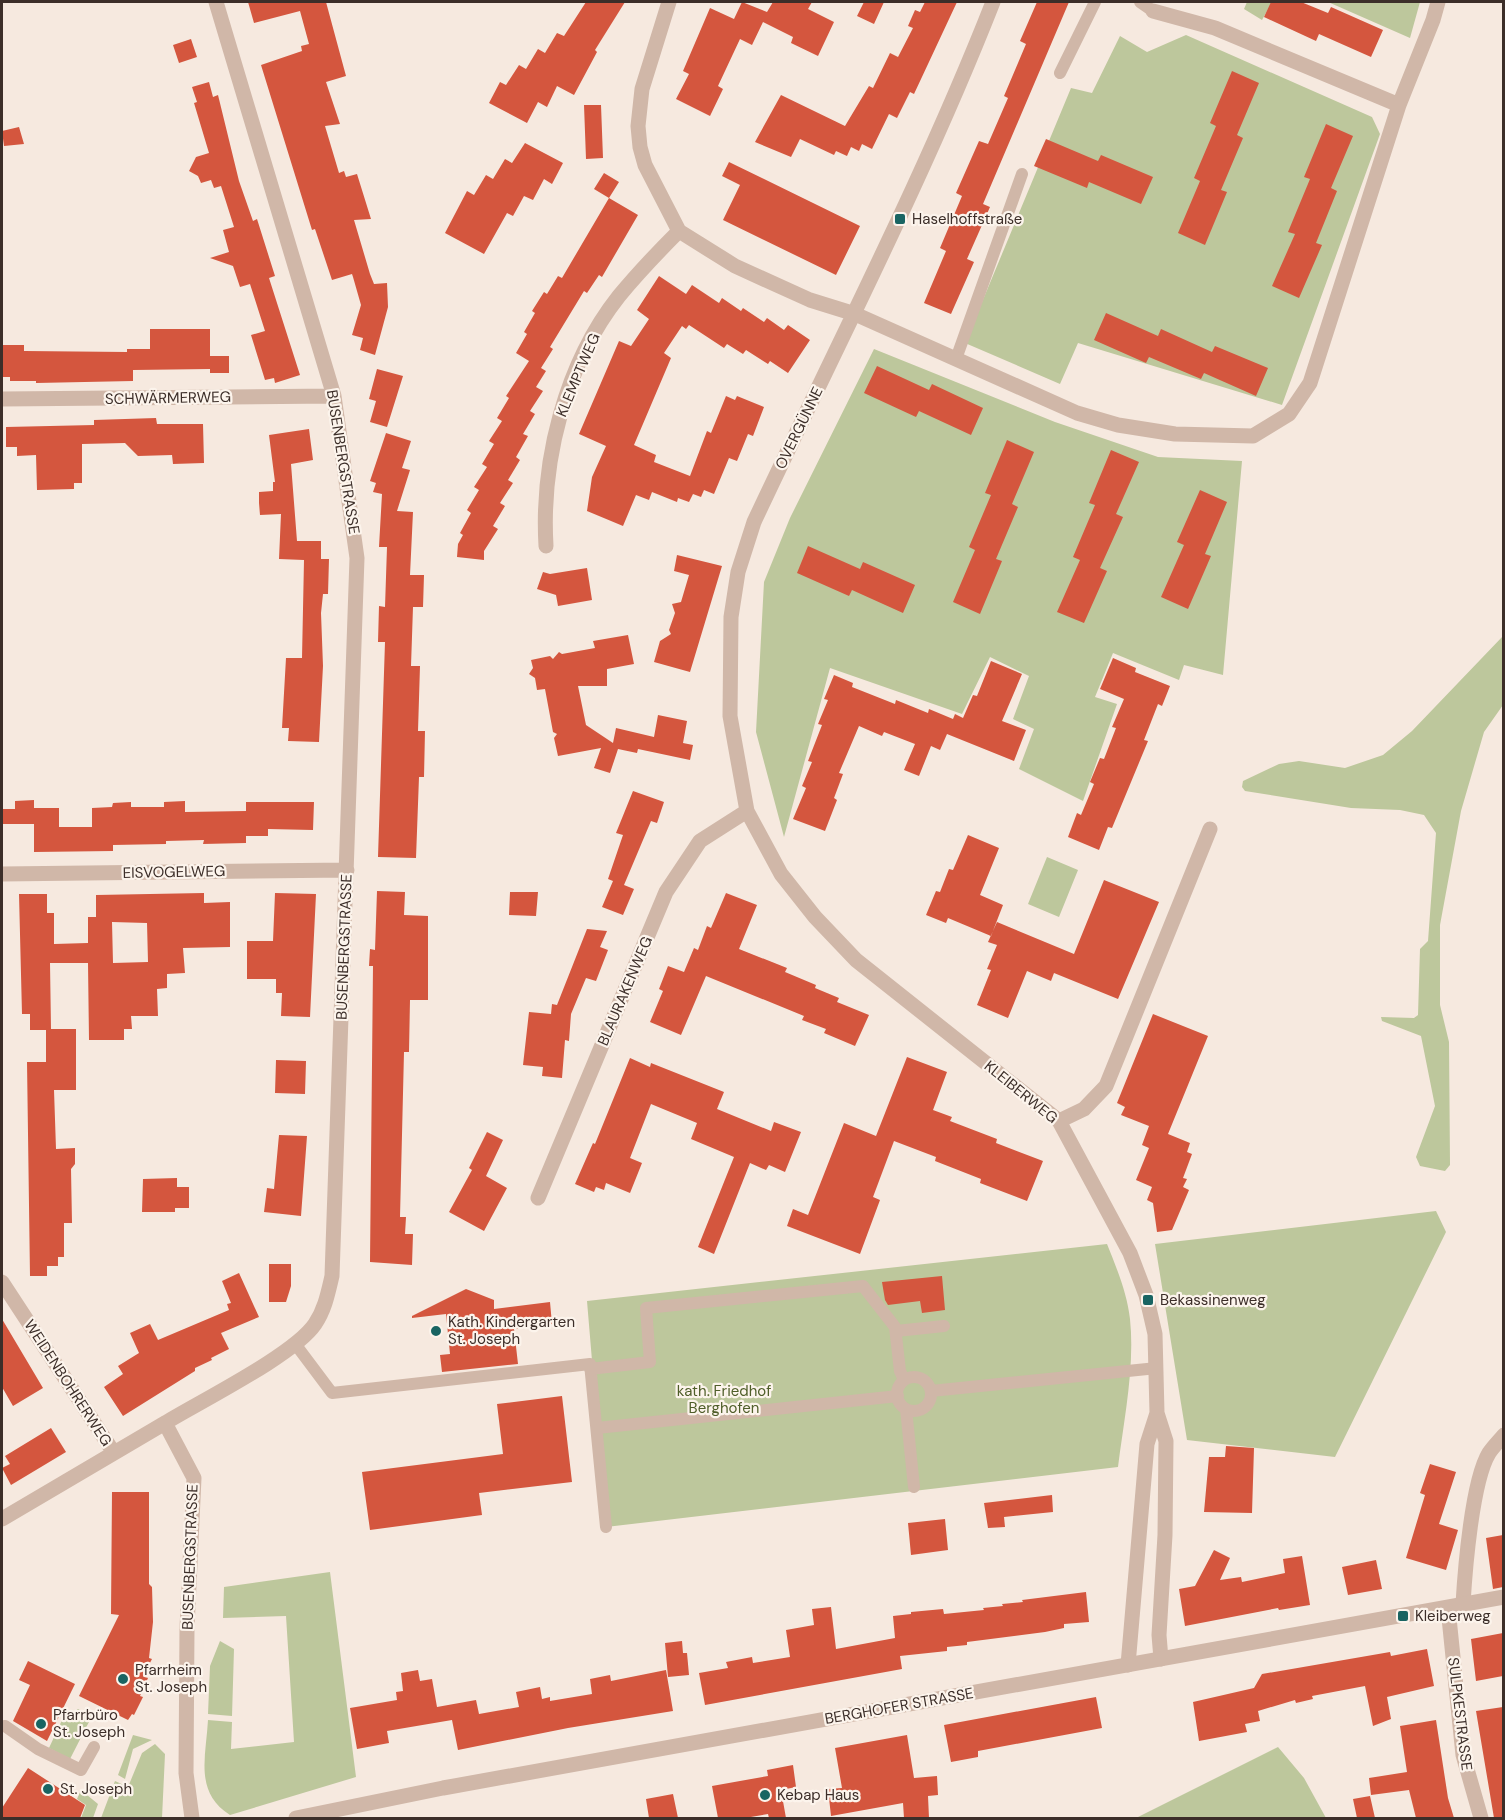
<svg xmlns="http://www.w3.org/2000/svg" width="1505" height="1820" viewBox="0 0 1505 1820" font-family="'DM Sans',sans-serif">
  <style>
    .green { fill: #bdc79c }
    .building { fill: #d4563e; fill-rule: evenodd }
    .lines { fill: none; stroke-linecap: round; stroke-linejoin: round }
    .service { stroke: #d0b7a8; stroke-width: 12 }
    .minor { stroke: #d0b7a8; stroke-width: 15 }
    .tertiary { stroke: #d0b7a8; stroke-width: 15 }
    .poi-dot { fill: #196462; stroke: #fcf4ec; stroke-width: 2 }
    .labels { text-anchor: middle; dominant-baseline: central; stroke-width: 4.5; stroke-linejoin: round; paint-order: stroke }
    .poi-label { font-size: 15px; fill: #3c2e29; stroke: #fcf4ec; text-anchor: start }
    .street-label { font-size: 15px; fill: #3c2e29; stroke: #fcf4ec }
    .park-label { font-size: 15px; fill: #4f5e29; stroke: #fcf4ec }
  </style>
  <rect width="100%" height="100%" fill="#f6e9df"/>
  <path class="green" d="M1247 2H1272L1262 20 1244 9Z
    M1328 2H1420L1410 38Z
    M1186 35 1372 117 1380 134 1282 405 1078 343 1060 384 965 343 1071 88 1092 93 1120 36 1147 52Z
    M874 349 1055 422 1158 457 1242 461 1223 675 1184 665 1179 680 1113 653 1095 697 1117 704 1083 801 1019 769 1034 729 1013 719 1029 676 990 657 962 714 830 668 784 837 756 732 764 582 790 518Z
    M1503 636V705L1484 732 1461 811 1440 925V1005L1449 1042 1450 1165 1445 1171 1420 1166 1416 1157 1435 1106 1421 1036 1382 1021 1381 1017 1414 1018 1418 1015 1420 949 1428 941 1436 833 1424 815 1400 810 1351 808 1245 791 1242 787 1243 781 1279 764 1299 761 1345 768 1383 755 1412 731Z
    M1047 857 1078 870 1059 917 1028 904Z
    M1436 1211 1446 1232 1335 1457 1187 1440 1155 1244Z
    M1107 1244C1117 1269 1127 1293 1130 1319 1135 1367 1124 1419 1118 1467L606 1527 587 1301Z
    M330 1572 356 1777 230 1815C194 1792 206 1757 208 1720L232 1722 231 1749 294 1742 286 1616 223 1618 224 1587Z
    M220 1641 234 1649 232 1716 208 1714 210 1666Z
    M78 1709 92 1716 70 1759 49 1748 62 1720Z
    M133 1735 152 1740 133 1749 125 1779 118 1775Z
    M155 1744 165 1754 162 1818H101L115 1781 128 1787 142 1753Z
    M1278 1747 1304 1778 1326 1818H1136Z
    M81 1790 98 1804 93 1818H81L86 1805 77 1799Z"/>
  <path class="building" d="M248 2H326L346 76 326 82 340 124 325 126 339 173 344 171 346 177 357 174 371 219 354 220 370 274 374 284 387 283 388 307 375 355 360 350 363 338 352 335 361 305 353 277 352 274 332 280 315 229 312 230 261 65 302 51 301 46 309 44 300 11 254 23Z
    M586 2H625L595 50 597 52 574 95 557 86 547 107 538 102 527 123 489 103 500 82 506 85 519 65 526 69 538 49 545 53 557 33 564 36Z
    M742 2 767 12 773 2H812L808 9 834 22 818 56 791 43 793 37 763 22 752 45 740 39 718 86 723 89 710 116 676 99 689 74 683 71 710 8 734 19Z
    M864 2H884L874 24 857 16Z
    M925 2H957L914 94 910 92 897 118 889 114 872 149 862 144 859 151 851 147 847 156 836 151 834 155 800 139 791 157 755 142 781 95 845 126 869 86 873 88 890 53 898 57 913 28 908 26 915 10 920 12Z
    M1037 2H1069L983 204 990 207 967 259 974 262 951 314 924 303 946 251 940 248 962 196 956 193 979 141 988 144 1008 98 1004 96 1026 44 1020 41Z
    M1271 2H1301L1328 13 1331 7 1383 30 1371 57 1319 34 1316 41 1264 17Z
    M191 39 197 57 179 63 173 45Z
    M1232 71 1259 83 1237 135 1243 138 1221 190 1227 192 1205 245 1178 233 1200 181 1194 178 1216 126 1210 123Z
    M209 82 213 97 218 95 239 181 253 221 257 219 275 276 269 278 300 375 275 383 274 378 265 380 251 335 265 331 250 284 240 287 233 266 210 258 229 252 223 230 234 227 221 186 214 188 211 180 201 183 198 176 189 171 196 157 209 153 194 103 197 102 192 87Z
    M584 105H601L603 158 586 159Z
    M1326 124 1353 136 1331 188 1337 191 1316 243 1322 245 1299 298 1272 286 1295 234 1288 232 1310 179 1304 177Z
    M19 127 24 144 4 146 2 131Z
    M1046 139 1098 161 1101 155 1153 177 1141 204 1089 182 1087 188 1034 166Z
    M525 143 563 163 552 184 544 179 533 200 524 196 513 216 507 213 484 254 445 233 467 191 474 195 486 175 493 179 505 159 512 163Z
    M729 162 860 226 836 275 723 220 740 185 722 176Z
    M604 173 619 182 609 198 594 189Z
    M609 198 638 215 602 277 599 275 587 293 584 291 550 347 553 349 541 368 546 371 536 387 543 391 530 411 535 414 523 434 528 436 516 457 520 460 508 480 513 483 500 503 505 506 493 526 498 529 484 551V560L457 557 458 544 463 535 460 533 471 513 467 510 479 490 474 487 487 467 482 464 494 444 489 441 502 421 497 418 509 398 506 396 529 361 516 353 527 334 524 332 535 313 532 311 544 292 547 294 558 276 562 278Z
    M659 276 686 294 692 285 719 303 722 298 741 311 743 308 764 322 767 318 784 330 788 325 810 340 788 373 770 361 768 364 746 350 743 354 727 344 724 348 689 325 686 329 682 326 664 353 671 358 634 445 656 455 654 462 690 476 707 431 711 433 726 396 735 400 737 396 764 407 753 436 748 434 737 461 729 458 714 494 704 490 701 497 693 494 689 502 678 498 677 502 652 492 649 500 636 495 623 526 587 511 592 477 606 446 579 434 619 341 631 346 649 319 637 310Z
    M1106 313 1158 336 1161 329 1212 352 1215 346 1268 368 1256 396 1204 373 1201 379 1149 357 1146 363 1094 340Z
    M150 329H210V356H229V373H210V365V369L133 370V381L36 383V381H10V377H2V345H24V351L127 352V349H150Z
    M877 366 929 390 932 384 983 408 971 435 919 411 916 417 864 393Z
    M377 369 403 376 387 427 370 422 376 401 369 399Z
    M156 418 157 424H203L204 463 173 464 172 455 138 456 125 443 82 444V483H74V489L37 490 36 455 17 456V447H6V427L94 425V420Z
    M309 429 313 460 291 464 297 541H321V559H329L328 594H323L321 613 323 666 319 742 288 741 289 728H282L286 658H302L304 560 279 559 281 514 260 515 259 503V492L273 491V482H275L269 435Z
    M386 433 411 441 402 468 410 470 397 511 413 512 410 575H424L423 607H413L411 666H420L418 731H425L424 777H419L416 858 378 857 385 642H378L379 606 385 607 387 547H379L382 494 373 492 376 483 370 481Z
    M1007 440 1034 452 1012 504 1018 507 996 559 1002 561 980 614 953 602 975 550 969 547 991 495 985 493Z
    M1111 450 1139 462 1116 514 1123 517 1100 568 1107 571 1084 623 1057 612 1080 560 1073 557 1095 505 1089 503Z
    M1200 490 1227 502 1205 554 1211 556 1188 609 1161 597 1184 545 1177 542Z
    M808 546 860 569 863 562 915 585 903 613 852 590 849 596 797 573Z
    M677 555 722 566 690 672 654 662 660 641 671 634 669 630 675 613 672 604 681 602 689 575 674 571Z
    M587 568 592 600 558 606 556 595 537 589 543 572 550 574Z
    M628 635 634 664 607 669V686H578L586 725 613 743 616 728 654 737 658 715 687 721 683 743 693 745 690 760 638 749 637 753 618 749 610 773 594 768 601 748 558 756 554 738 557 734 553 732 545 689 537 690 535 678 529 674 533 668 531 660 550 656 553 659 559 652 562 654 595 648 593 641Z
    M1113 658 1136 668 1135 672 1170 686 1162 706 1158 704 1144 740 1148 741 1112 828 1108 827 1099 850 1068 837 1077 813 1081 815 1094 784 1090 782 1100 758 1104 759 1116 728 1112 727 1124 699 1100 689Z
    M991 661 1022 674 1002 721 1026 730 1014 761 947 734 940 750 931 746 919 776 904 770 915 744 884 732 882 736 859 726 839 773 843 774 834 798 837 800 825 831 793 819 806 788 802 786 812 762 808 761 822 725 818 724 828 700 824 699 834 675 853 683 852 687 895 704 896 700 928 713 929 709 953 719 955 714 963 718 973 695 977 696Z
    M633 791 664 802 657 823 651 821 624 885 634 889 623 915 602 907 613 881 608 879 623 835 616 833Z
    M34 800V808H59V827H92V808L112 807 113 803 131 802V807H164V802L185 801V812L246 811V802H314L313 830 268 829V836H246V843L203 844 204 840 166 841V844L113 845V851L34 852V824H2V809H15V801Z
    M968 835 999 848 980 895 1003 905 991 936 948 918 946 923 926 915 936 891 940 892 949 869 953 870Z
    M1104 880 1159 902 1118 999 1054 973 1051 981 1027 971 1008 1018 977 1005 991 970 987 969 997 945 988 942 997 922 1074 954Z
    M377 891 405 892 404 915 428 916V1000H410L409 1052H404L400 1217H406L405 1234H413L412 1265 370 1262 373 966H369L370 949 375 950Z
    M510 892H538L536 916 509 915Z
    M204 893V903L230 902V947L183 948 185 973 167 974V988L157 989 158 1016H131L132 1029H124V1040H89L88 963H50L51 1029H76V1090H54L56 1149 75 1148V1164L71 1169 72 1223H64V1257H58V1266H47V1276H30L27 1062H46V1030H30V1014H22L19 894H47V913H54V944L88 943V917H96V895ZM112 922 147 923 148 962 113 963Z
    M275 893 316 894 310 1017 281 1016 282 993H276V979H247V941H273Z
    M726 893 757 905 739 949 787 968 785 972 816 985 815 988 839 998 837 1002 869 1015 855 1046 824 1033 826 1029 802 1020 804 1016 706 976 681 1035 650 1022 663 991 659 989 668 966 684 972 694 948 698 950 707 926 711 928Z
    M587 929 607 931 600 947 608 950 596 981 586 978 571 1014 569 1041 565 1040 562 1078 542 1076 543 1067 523 1065 529 1012 551 1014 552 1004 557 1005Z
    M1153 1014 1208 1036 1168 1134 1190 1143 1187 1152 1192 1154 1183 1178 1187 1179 1183 1187 1189 1190 1172 1230 1157 1232 1153 1203 1147 1200 1152 1187 1136 1180 1149 1148 1142 1145 1149 1126 1121 1115 1125 1107 1117 1103Z
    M907 1057 947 1072 933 1110 952 1117 950 1121 997 1139 996 1143 1043 1161 1027 1201 980 1183 981 1179 935 1161 936 1157 894 1141 873 1197 880 1200 860 1254 787 1226 793 1209 808 1215 844 1123 876 1136Z
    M630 1058 650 1067 651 1063 724 1092 717 1109 771 1131 774 1122 801 1132 785 1172 769 1165 766 1170 750 1163 714 1254 698 1247 734 1157 691 1139 697 1123 651 1104 630 1158 642 1163 630 1193 606 1183 604 1190 596 1187 594 1192 575 1184 593 1143 595 1144Z
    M276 1060 306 1061 305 1094 275 1093Z
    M487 1132 503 1140 486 1176 507 1188 484 1231 449 1212 472 1170 469 1168Z
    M279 1135 307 1136 301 1216 264 1212 267 1188 274 1189Z
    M177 1178V1187H189V1208H175V1212H142L143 1179Z
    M269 1264H291V1286L286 1302H269Z
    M239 1273 259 1317 221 1333 229 1349 211 1358 212 1360 195 1368V1371L123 1416 104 1387 123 1374 118 1366 139 1353 130 1333 150 1324 158 1340 229 1310 227 1304 231 1303 222 1281Z
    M942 1276 945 1310 922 1313 920 1301 888 1305 885 1300 882 1282Z
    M466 1289 494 1300V1309L550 1302 552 1324 514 1329 518 1364 442 1372 440 1355 450 1354 446 1314 412 1318V1316Z
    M2 1319 43 1388 13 1406 2 1387Z
    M562 1396 572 1482 479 1493 482 1515 370 1530 362 1472 503 1454 497 1404Z
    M51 1428 66 1452 11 1485 2 1468 10 1464 5 1456Z
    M1226 1446 1254 1448 1252 1513 1204 1512 1209 1457H1225Z
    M1430 1464 1456 1472 1439 1524 1458 1530 1446 1570 1406 1558 1425 1495 1420 1493Z
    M112 1492H149V1584L152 1587 153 1622 149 1658 152 1659 143 1676 148 1678 140 1696 143 1697 134 1715 132 1714 128 1720 79 1696 119 1615 111 1614Z
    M1052 1495 1053 1512 1004 1517 1005 1527 988 1528 984 1503Z
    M945 1519 948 1550 911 1555 908 1523Z
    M1503 1535V1587L1493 1589 1486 1538Z
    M1214 1550 1230 1558 1220 1580 1241 1577 1242 1582 1285 1573 1283 1559 1302 1556 1310 1605 1279 1610 1278 1608 1185 1626 1179 1589 1195 1586Z
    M1376 1560 1382 1589 1348 1595 1342 1567Z
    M1086 1592 1089 1622 1064 1624V1628L1045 1632 967 1642V1645L947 1647V1651L900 1656 902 1669 705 1705 699 1673 728 1668 726 1662 752 1657 753 1663 790 1657 786 1630 814 1625 812 1609 831 1607 836 1649 895 1638 893 1616 911 1614V1612L943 1609 944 1614 984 1610 983 1608 1003 1606 1002 1604 1023 1602 1022 1600Z
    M1503 1633V1676L1476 1681 1471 1639Z
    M682 1641 683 1653H687L689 1675 668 1677 665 1643Z
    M1427 1649 1434 1686 1387 1697 1391 1719 1373 1726 1365 1686 1312 1696 1313 1699 1296 1703 1295 1700 1258 1711 1260 1721 1245 1724 1247 1732 1199 1741 1193 1702 1254 1688 1262 1674 1390 1652 1391 1656Z
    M28 1661 75 1684 47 1741 13 1721 30 1685 19 1680Z
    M418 1670 420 1681 432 1679 437 1707 476 1700 479 1714 519 1707 516 1692 540 1687 542 1699 550 1697V1701L592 1694 590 1679 610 1675 611 1681 666 1670 673 1711 568 1728 458 1750 452 1720 387 1731 389 1743 357 1749 350 1708 397 1700 396 1692 403 1691 401 1673Z
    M1096 1697 1102 1728 978 1751V1757L951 1762 944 1725Z
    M1503 1707V1818H1494L1476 1711Z
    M1436 1720 1448 1798 1454 1818H1416L1409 1790 1371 1795 1369 1778 1407 1772 1400 1726Z
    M907 1735 914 1778 937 1776 938 1795 928 1796 929 1818H904L903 1803 831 1816 828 1789 842 1788 835 1748Z
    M793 1765 796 1787 781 1790 786 1818H769L768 1814 745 1818H718L712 1786 768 1776 767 1770Z
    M28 1768 85 1805 80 1818H2V1808Z
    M673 1794 678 1818H649L646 1799Z
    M1370 1796 1375 1818H1357L1353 1799Z"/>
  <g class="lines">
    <path class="service" d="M1140 2 1153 11
      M1060 73 1095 2
      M956 359 1022 174
      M896 1331 944 1326
      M296 1345 332 1393 590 1364 606 1527
      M590 1369 650 1362 646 1308 863 1286 895 1327 900 1371 904 1380
      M897 1394a17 17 0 1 1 34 0a17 17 0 1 1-34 0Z
      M931 1391 1157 1368
      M906 1409 914 1487
      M597 1428 898 1396
      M5 1726 38 1749 81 1770 94 1747"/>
    <path class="minor" d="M669 2 642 89 638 126 640 147 645 165 679 231 735 266 810 300 855 314 1077 413 1118 425 1175 434 1253 436 1289 414 1310 383 1399 105 1433 20 1438 2
      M993 2C923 180 835 349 754 522L738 572 731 617 730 716 747 811 781 874 815 917 856 960 1059 1121 1130 1253 1146 1295 1155 1334 1157 1413 1166 1441 1165 1535 1159 1635 1161 1659
      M1153 11 1215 28 1399 105
      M2 399 334 396
      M546 546C541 461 565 364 619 296 638 273 658 252 679 231
      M2 874 347 870
      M1059 1121 1084 1109 1106 1086 1210 829
      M538 1198 666 892 700 841 747 811
      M2 1282 114 1453
      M2 1519 165 1423
      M1463 1604C1465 1570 1472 1481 1489 1453 1493 1447 1499 1441 1504 1435
      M1448 1608 1463 1755 1481 1818
      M1128 1665 1147 1444 1157 1413
      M192 1818 186 1773 187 1628 194 1478 165 1423C201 1401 294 1355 315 1324 325 1309 328 1293 332 1276L357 558 334 396 216 2"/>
    <path class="tertiary" d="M296 1818 443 1788 1504 1597"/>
  </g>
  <g class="poi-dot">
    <rect x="894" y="213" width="12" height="12" rx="3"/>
    <rect x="1142" y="1294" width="12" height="12" rx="3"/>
    <circle cx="436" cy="1331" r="6"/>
    <rect x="1397" y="1610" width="12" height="12" rx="3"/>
    <circle cx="123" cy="1679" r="6"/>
    <circle cx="41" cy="1724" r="6"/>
    <circle cx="48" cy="1789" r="6"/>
    <circle cx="765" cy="1795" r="6"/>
  </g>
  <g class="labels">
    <g class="poi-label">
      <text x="912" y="219">Haselhoffstraße</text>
      <text x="1160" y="1300">Bekassinenweg</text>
      <text x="448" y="1322">Kath. Kindergarten<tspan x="448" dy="17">St. Joseph</tspan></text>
      <text x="1415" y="1616">Kleiberweg</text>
      <text x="135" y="1670">Pfarrheim<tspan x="135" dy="17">St. Joseph</tspan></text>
      <text x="53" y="1715">Pfarrbüro<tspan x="53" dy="17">St. Joseph</tspan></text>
      <text x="60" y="1789">St. Joseph</text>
      <text x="777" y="1795">Kebap Haus</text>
    </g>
    <g class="street-label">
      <text transform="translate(578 375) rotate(-67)">KLEMPTWEG</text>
      <text transform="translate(168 398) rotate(-1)">SCHWÄRMERWEG</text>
      <text transform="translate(799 428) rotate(-64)">OVERGÜNNE</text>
      <text transform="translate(343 462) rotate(81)">BUSENBERGSTRASSE</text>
      <text transform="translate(174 872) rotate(-1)">EISVOGELWEG</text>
      <text transform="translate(344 947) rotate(-88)">BUSENBERGSTRASSE</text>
      <text transform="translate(625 991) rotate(-67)">BLAURAKENWEG</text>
      <text transform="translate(1021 1092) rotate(39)">KLEIBERWEG</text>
      <text transform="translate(68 1383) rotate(57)">WEIDENBOHRERWEG</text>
      <text transform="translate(190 1557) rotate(-88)">BUSENBERGSTRASSE</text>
      <text transform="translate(899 1706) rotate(-10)">BERGHOFER STRASSE</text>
      <text transform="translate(1460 1714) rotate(83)">SULPKESTRASSE</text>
    </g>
    <g class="park-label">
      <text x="724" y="1391">kath. Friedhof<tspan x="724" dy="17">Berghofen</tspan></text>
    </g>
  </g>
  <rect width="1505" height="1820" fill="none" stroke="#3c2e29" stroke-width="6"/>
</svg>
